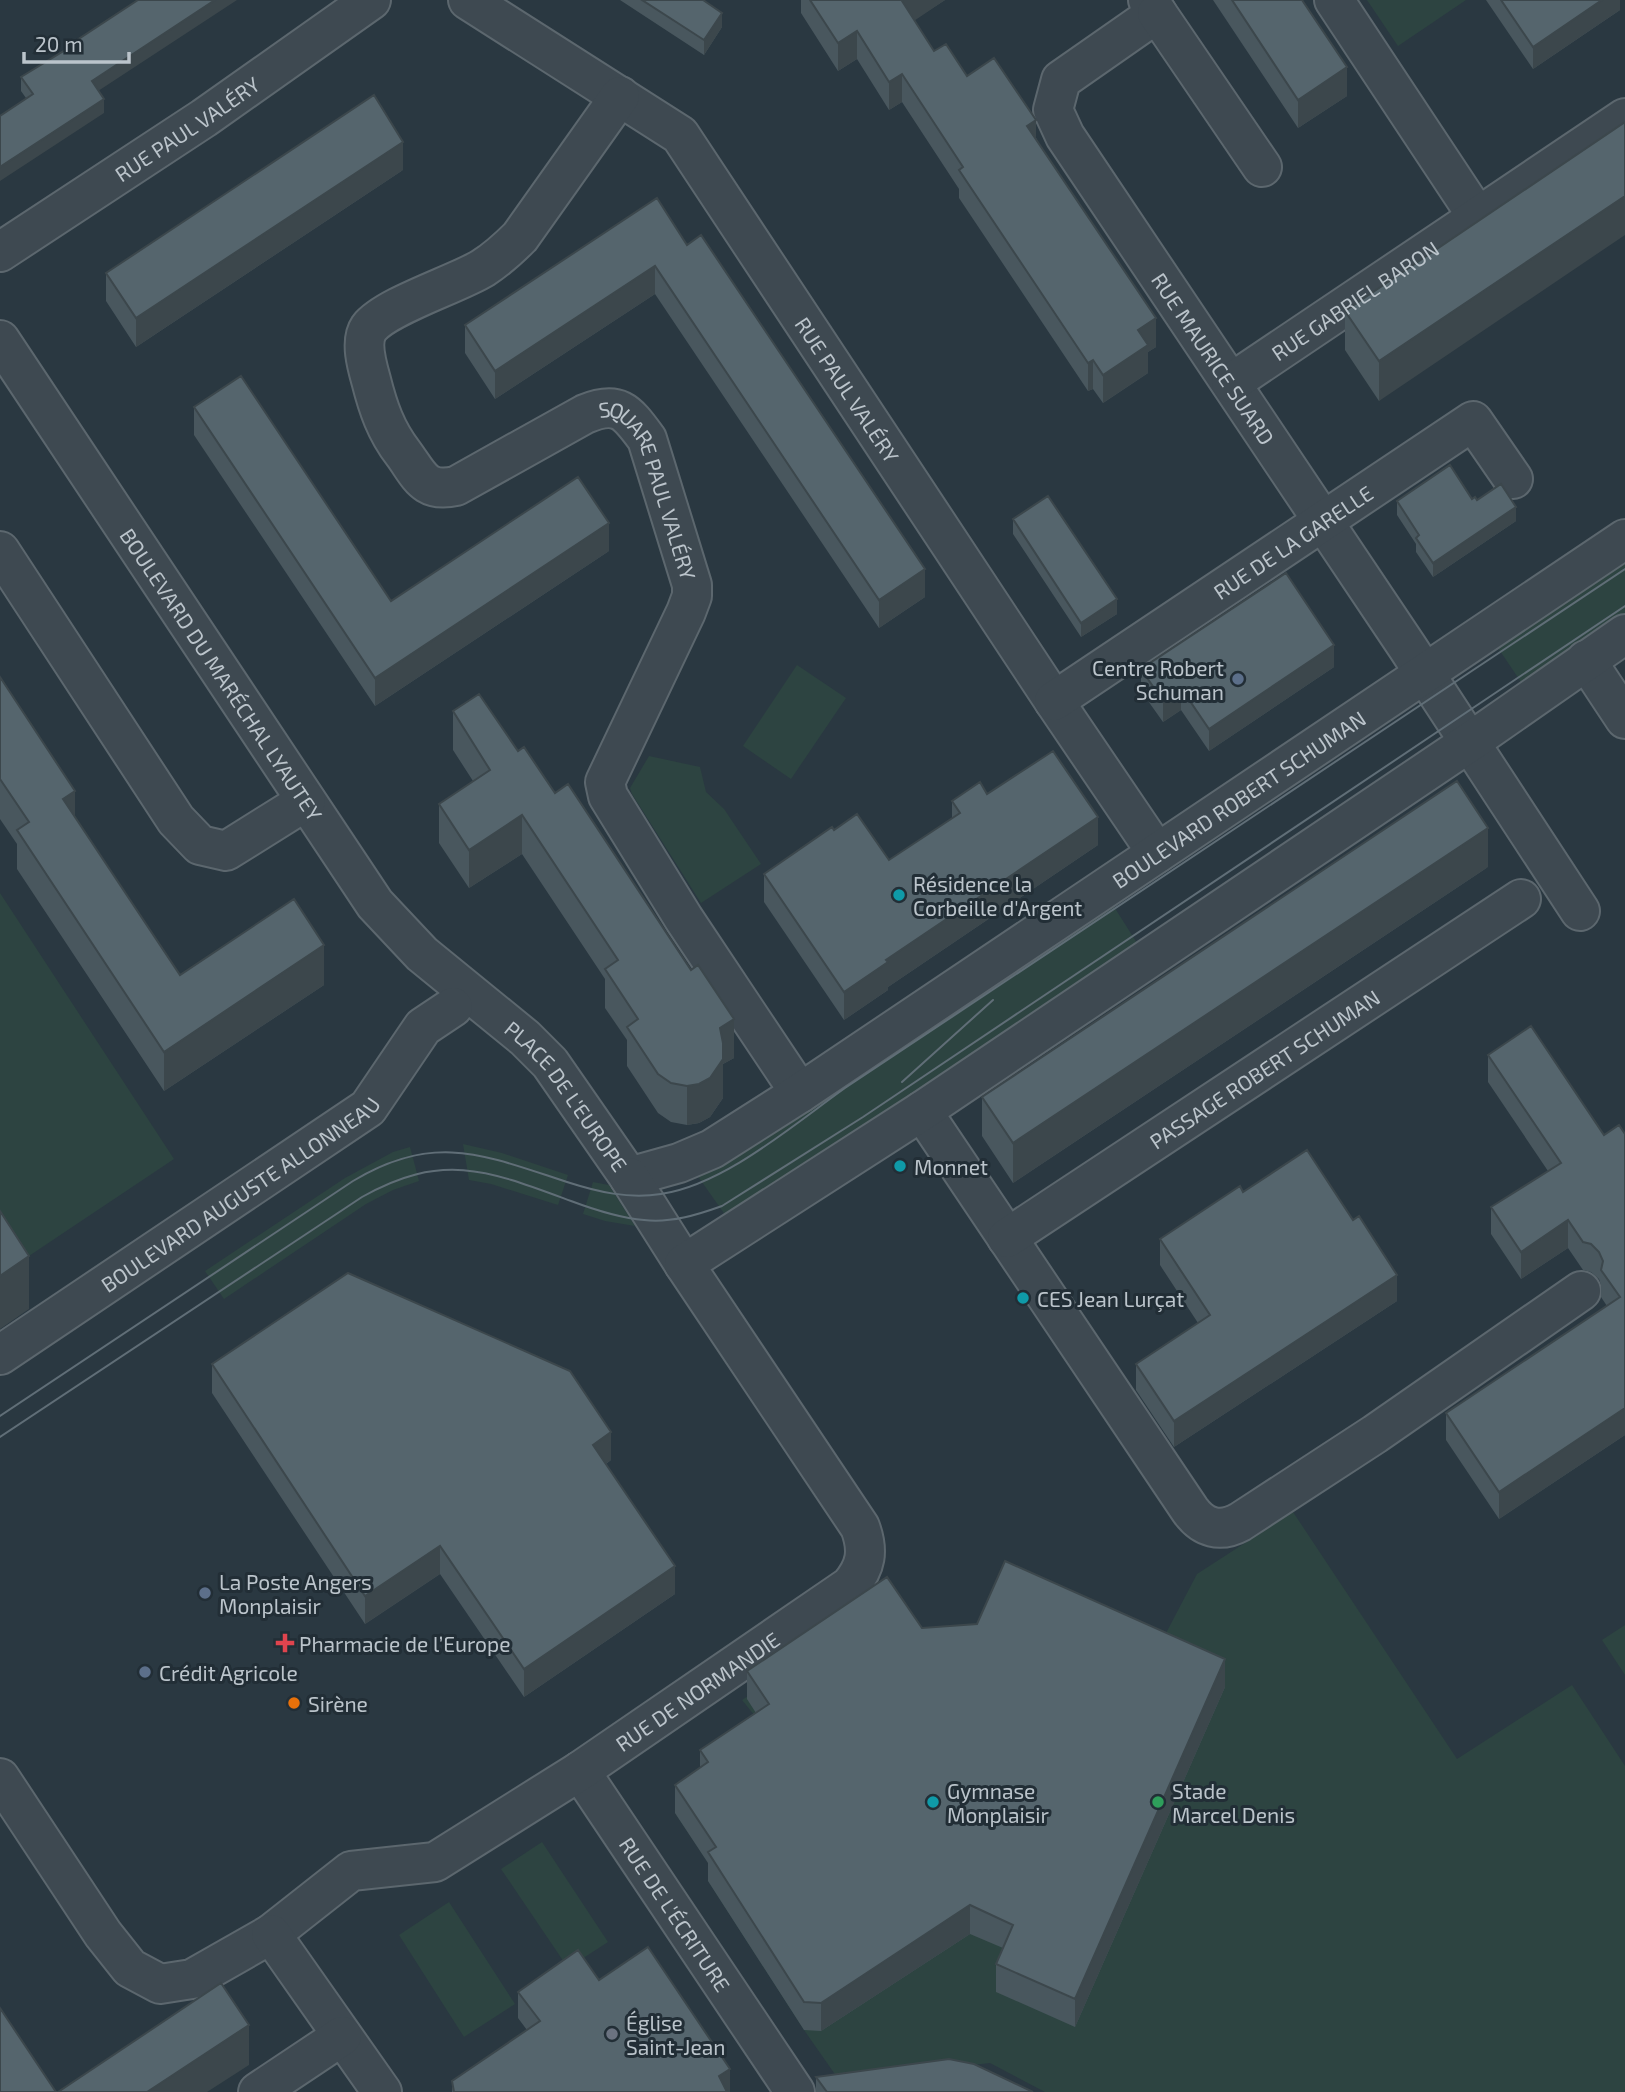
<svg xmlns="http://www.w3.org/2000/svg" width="1625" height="2092" viewBox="0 0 1625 2092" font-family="'Exo 2',sans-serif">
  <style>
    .green { fill: #2d4441 }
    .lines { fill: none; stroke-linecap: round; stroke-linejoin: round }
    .minor-casing { stroke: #5c676e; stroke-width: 42 }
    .minor { stroke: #3e4951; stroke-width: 38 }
    .tram { stroke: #606e77; stroke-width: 2 }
    .wall { fill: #49575e }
    .shaded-wall { fill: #3c474c }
    .building { fill: #55656d; stroke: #3c474c; stroke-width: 2 }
    .service-dot { fill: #5c6f8a; stroke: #222e36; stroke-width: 2.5 }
    .culture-dot { fill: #0f9aa8; stroke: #222e36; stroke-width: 2.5 }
    .health-dot { fill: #e0444e; stroke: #222e36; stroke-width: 2.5 }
    .food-dot { fill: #e8710a; stroke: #222e36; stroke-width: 2.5 }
    .leisure-dot { fill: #2e9e5b; stroke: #222e36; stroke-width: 2.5 }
    .worship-dot { fill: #6b7280; stroke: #222e36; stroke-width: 2.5 }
    .labels { text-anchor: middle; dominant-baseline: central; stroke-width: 6; stroke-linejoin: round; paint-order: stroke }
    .street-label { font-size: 21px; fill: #bbc4cb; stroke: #222e36 }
    .poi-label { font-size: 21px; fill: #bbc4cb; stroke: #222e36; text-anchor: start }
  </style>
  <rect width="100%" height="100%" fill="#2a3841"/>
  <path class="green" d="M1367 0H1466L1398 46Z
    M1625 559V617L1523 685 1496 645Z
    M797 665 846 698 791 779 743 746Z
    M649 756 700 767 706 792 724 809 761 864 701 903 632 794 630 788Z
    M0 893 174 1159 5 1272 0 1263Z
    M1111 902 1137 943 728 1219 697 1175Z
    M463 1144 502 1153 568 1175 558 1205 491 1184 469 1180Z
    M410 1147 419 1181 393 1190 366 1204 224 1299 205 1271 345 1178 393 1152Z
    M593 1182 609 1185 635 1226 605 1221 583 1214Z
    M1293 1512 1457 1759 1572 1685 1625 1766V2092H1045L990 2063 839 2080 804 2030 708 1881 713 1870 675 1813 708 1791 769 1733 742 1700 887 1605 922 1656H1154L1197 1574Z
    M1625 1625V1675L1602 1640Z
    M542 1842 608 1942 568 1968 501 1869Z
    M449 1902 515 2004 464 2037 399 1935Z"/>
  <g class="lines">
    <g class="minor-casing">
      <g id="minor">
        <path id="s1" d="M468 0 680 135 1054 701 1157 853"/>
        <path id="s2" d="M1148 0 1157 13 1061 80 1053 110 1065 136 1408 648 1580 911"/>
        <path d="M1334 0 1477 216"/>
        <path d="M1157 13 1262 167"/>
        <path id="s3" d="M620 96 520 237C509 248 497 259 483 268 457 284 386 306 369 328 360 341 367 366 371 380 378 408 386 431 403 453 420 476 424 493 456 486L585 414C619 400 627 412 647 439L692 585V596L686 612 605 782 608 796 684 919 800 1093"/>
        <path id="s4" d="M0 252 204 118 371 0"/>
        <path id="s5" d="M0 340 375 904 422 954 525 1038 550 1063 629 1177 679 1163 712 1149 800 1093 1625 539"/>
        <path id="s6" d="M1231 383 1625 118"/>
        <path d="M0 551 176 820 200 845 226 851 306 801"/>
        <path d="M1586 660 1625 719"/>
        <path id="s7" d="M1054 701 1473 421 1513 479"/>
        <path d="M922 1111 1190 1510C1203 1528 1220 1533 1240 1522L1375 1434 1581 1291"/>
        <path d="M629 1177 684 1264"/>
        <path id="s8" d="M1007 1238 1521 899"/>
        <path id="s9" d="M0 1355 368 1108 423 1027 453 1007"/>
        <path id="s10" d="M580 1771 795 2092"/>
        <path id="s11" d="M0 1778 103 1934 130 1968 160 1984 192 1979 271 1934 351 1871 435 1862 580 1771 850 1586C866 1567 869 1551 860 1527L684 1264 922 1111 1470 742 1625 634"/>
        <path d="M271 1934 382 2092"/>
        <path d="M258 2092 342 2036"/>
      </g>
    </g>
    <use href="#minor" class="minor"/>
    <path class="tram" d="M902 1082 993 1000
      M0 1416 353 1181C435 1132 484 1155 567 1182 598 1192 628 1199 661 1194 724 1185 793 1125 845 1088L1625 569
      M0 1437 362 1197C443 1151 490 1171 571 1201 595 1210 619 1218 644 1220 671 1223 697 1215 722 1206L863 1117 1625 606"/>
  </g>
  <path class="wall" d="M620 0H703L722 27 704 55Z
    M801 0H945L914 20 934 51 967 76 1036 138 1156 347 1148 352V373L1103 403 1093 389 1088 391 959 198V189L902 102 889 110 857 59 838 71 801 13Z
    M1213 0H1302L1347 96 1298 128Z
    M1486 0H1620V10L1533 69Z
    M68 46 99 91 104 113 26 98 21 91V77L68 48Z
    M1625 122 1379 401 1345 350V311Z
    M403 170 136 347 106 301V273Z
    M687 245 925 597 879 628 655 294 495 399 465 353V325Z
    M194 407 391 601 609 551 375 706 194 435Z
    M1472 499 1477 500 1516 521 1433 577 1416 552V544L1397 515V501Z
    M1013 519 1117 614 1081 637 1013 534Z
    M1334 667 1209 751 1181 710 1163 722 1141 691V669Z
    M0 677 75 818 180 975 324 985 164 1091 17 869V844L0 819Z
    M453 711 518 751 555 793 734 1058 723 1064V1098L710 1117 699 1123 687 1125 671 1122 658 1113 627 1066V1040L605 1008V979L522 854 469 888 439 843V804L473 781 453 750Z
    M987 794 1098 845 888 987V990L844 1020 764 902V874L889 860 952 818V801Z
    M1488 867 1013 1183 982 1136V1097Z
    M1488 1055 1604 1135 1619 1125 1625 1435 1499 1519 1446 1440V1413L1607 1306 1601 1297V1285L1599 1279 1591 1272 1583 1270 1568 1248 1521 1279 1491 1234V1207L1548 1171 1488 1082Z
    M1243 1192 1397 1301 1174 1447 1136 1390V1364L1198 1323 1160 1265V1239Z
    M212 1364 611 1460 606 1464 675 1594 524 1697 440 1574 365 1624 212 1393Z
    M922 1628 1225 1687 1075 2027 996 1992V1964L1003 1948 970 1934 821 2031 804 2030 708 1881V1863L675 1813V1785L700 1768V1750L756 1713 747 1699V1671Z
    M599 1980 730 2092H452V2081L527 2030 518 2018V1992Z
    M816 2077 1033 2092H816Z"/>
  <path class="shaded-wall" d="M215 0H237L92 95V81Z
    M903 0H945L902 29V1Z
    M1602 0H1620V10L1533 69V47Z
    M722 13V27L704 55V40Z
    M857 31V59L838 71V43Z
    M1347 67V96L1298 128V100Z
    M902 74V102L889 110V82Z
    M104 99V113L0 181V167Z
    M1036 120V149L1027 126Z
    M403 142V170L136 347V318Z
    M1625 196V235L1379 401V361Z
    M655 266V294L495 399V371Z
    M1156 318V347L1148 352V373L1103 403V375L1138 330Z
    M1093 360V389L1088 391V363Z
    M1516 507V521L1433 577V563Z
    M609 523V551L375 706V678Z
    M925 569V597L879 628V600Z
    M1117 599V614L1081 637V623Z
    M1334 645V667L1209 751V729Z
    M1181 688V710L1163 722V701Z
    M75 791V830L63 799Z
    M522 815V854L469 888V850Z
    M1098 817V845L888 987V990L844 1020V992L886 960Z
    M1488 828V867L1013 1183V1143Z
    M324 945V985L164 1091V1052Z
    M734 1019V1058L723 1064V1098L710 1117 699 1123 687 1125V1086L720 1028Z
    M1568 1220V1248L1521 1279V1252Z
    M29 1256V1309L0 1329V1276Z
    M1397 1275V1301L1174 1447V1421Z
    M1625 1408V1435L1499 1519V1492Z
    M611 1432V1460L593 1473V1445Z
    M440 1546V1574L365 1624V1596Z
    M675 1566V1594L524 1697V1669Z
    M1225 1659V1687L1075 2027V1999Z
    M970 1905V1934L821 2031V2003Z
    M249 2025V2065L207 2092H147Z
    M730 2069V2092H719V2076Z"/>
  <path class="building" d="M138 0H215L92 81 104 99 0 167V116L33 94 21 77 70 47 68 46Z
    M642 0H703L722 13 704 40Z
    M810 0H903L902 1 934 51 946 44 967 76 994 58 1036 120 1027 126 1156 318 1138 330 1148 345 1103 375 1093 360 1088 363 959 170 963 167 902 74 889 82 857 31 838 43Z
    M1232 0H1302L1347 67 1298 100Z
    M1501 0H1602L1533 47Z
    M374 95 403 142 136 318 106 273Z
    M1625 122V196L1379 361 1345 311Z
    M657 198 687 245 701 235 925 569 879 600 655 266 495 371 465 325Z
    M241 376 391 601 578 477 609 523 375 678 194 407Z
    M1450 465 1472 499 1475 497 1477 500 1501 484 1516 507 1433 563 1416 538 1419 535 1397 501Z
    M1048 496 1117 599 1081 623 1013 519Z
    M1286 573 1334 645 1209 729 1181 688 1163 701 1141 669Z
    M0 677 75 791 63 799 180 975 294 899 324 945 164 1052 17 830 29 822 0 779Z
    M479 694 518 751 524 747 555 793 568 784 691 970 698 965 734 1019 720 1028 723 1043V1059L710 1078 699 1084 687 1086 671 1083 658 1074 627 1027 638 1019 605 969 618 960 522 815 469 850 439 804 490 770 453 711Z
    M1053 751 1098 817 886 960 888 962 844 992 764 874 832 827 834 830 857 814 889 860 960 813 952 801 980 782 987 794Z
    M1457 781 1488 828 1013 1143 982 1097Z
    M1531 1026 1604 1135 1619 1125 1625 1134V1408L1499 1492 1446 1413 1620 1297 1601 1270 1603 1261 1599 1252 1591 1244 1583 1242 1568 1220 1521 1252 1491 1207 1561 1163 1488 1055Z
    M1307 1150 1353 1220 1359 1216 1397 1275 1174 1421 1136 1364 1210 1315 1160 1239 1240 1186 1243 1192Z
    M0 1211 29 1256 0 1276Z
    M348 1273 570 1371 611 1432 593 1445 675 1566 524 1669 440 1546 365 1596 212 1364Z
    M1005 1561 1225 1659 1075 1999 996 1964 1013 1925 970 1905 821 2003 804 2002 708 1852 716 1847 675 1785 708 1762 700 1750 769 1704 747 1671 887 1577 922 1628 977 1624Z
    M648 1947 730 2069 719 2076 727 2092H454L452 2081 540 2021 518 1992 578 1950 599 1980Z
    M221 1983 249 2025 147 2092H58Z
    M0 2008 56 2092H0Z
    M949 2059 974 2064 1033 2092H827L816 2077Z"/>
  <g class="service-dot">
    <circle cx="1238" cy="679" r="7"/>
    <circle cx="205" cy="1593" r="7"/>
    <circle cx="145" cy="1672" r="7"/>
  </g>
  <g class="culture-dot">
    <circle cx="899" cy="895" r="7"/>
    <circle cx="900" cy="1166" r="7"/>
    <circle cx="1023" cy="1298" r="7"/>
    <circle cx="933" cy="1802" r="7"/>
  </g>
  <path class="health-dot" d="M281.5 1632.5h7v7h7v7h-7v7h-7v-7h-7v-7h7z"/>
  <circle class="food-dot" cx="294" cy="1703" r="7"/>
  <circle class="leisure-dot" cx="1158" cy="1802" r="7"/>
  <circle class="worship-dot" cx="612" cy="2034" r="7"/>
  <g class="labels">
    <g class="street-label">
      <text stroke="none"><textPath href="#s4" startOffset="224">RUE PAUL VALÉRY</textPath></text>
      <text stroke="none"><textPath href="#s6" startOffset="149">RUE GABRIEL BARON</textPath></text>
      <text stroke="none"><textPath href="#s2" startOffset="460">RUE MAURICE SUARD</textPath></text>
      <text stroke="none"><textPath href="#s1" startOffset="556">RUE PAUL VALÉRY</textPath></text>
      <text stroke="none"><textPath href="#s3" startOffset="819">SQUARE PAUL VALÉRY</textPath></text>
      <text stroke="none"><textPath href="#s7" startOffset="287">RUE DE LA GARELLE</textPath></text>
      <text stroke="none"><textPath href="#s5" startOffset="401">BOULEVARD DU MARÉCHAL LYAUTEY</textPath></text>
      <text stroke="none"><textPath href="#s5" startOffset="1773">BOULEVARD ROBERT SCHUMAN</textPath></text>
      <text stroke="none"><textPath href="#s8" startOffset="308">PASSAGE ROBERT SCHUMAN</textPath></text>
      <text stroke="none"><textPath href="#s5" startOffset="950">PLACE DE L'EUROPE</textPath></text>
      <text stroke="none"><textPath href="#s9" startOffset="289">BOULEVARD AUGUSTE ALLONNEAU</textPath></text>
      <text stroke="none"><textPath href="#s11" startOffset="887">RUE DE NORMANDIE</textPath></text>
      <text stroke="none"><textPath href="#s10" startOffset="172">RUE DE L'ÉCRITURE</textPath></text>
    </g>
    <g class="poi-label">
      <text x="1224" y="667" text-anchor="end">Centre Robert<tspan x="1224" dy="24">Schuman</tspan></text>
      <text x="913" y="883">Résidence la<tspan x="913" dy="24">Corbeille d'Argent</tspan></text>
      <text x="914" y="1166">Monnet</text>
      <text x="1037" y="1298">CES Jean Lurçat</text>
      <text x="219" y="1581">La Poste Angers<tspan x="219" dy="24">Monplaisir</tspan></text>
      <text x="299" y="1643">Pharmacie de l’Europe</text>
      <text x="159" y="1672">Crédit Agricole</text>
      <text x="308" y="1703">Sirène</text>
      <text x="947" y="1790">Gymnase<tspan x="947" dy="24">Monplaisir</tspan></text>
      <text x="1172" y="1790">Stade<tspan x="1172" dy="24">Marcel Denis</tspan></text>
      <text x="626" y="2022">Église<tspan x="626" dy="24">Saint-Jean</tspan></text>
    </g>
  </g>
  <path d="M24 52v10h105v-10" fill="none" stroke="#bbc4cb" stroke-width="3.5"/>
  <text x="35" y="52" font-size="21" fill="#bbc4cb" stroke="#222e36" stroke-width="5" paint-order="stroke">20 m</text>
</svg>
